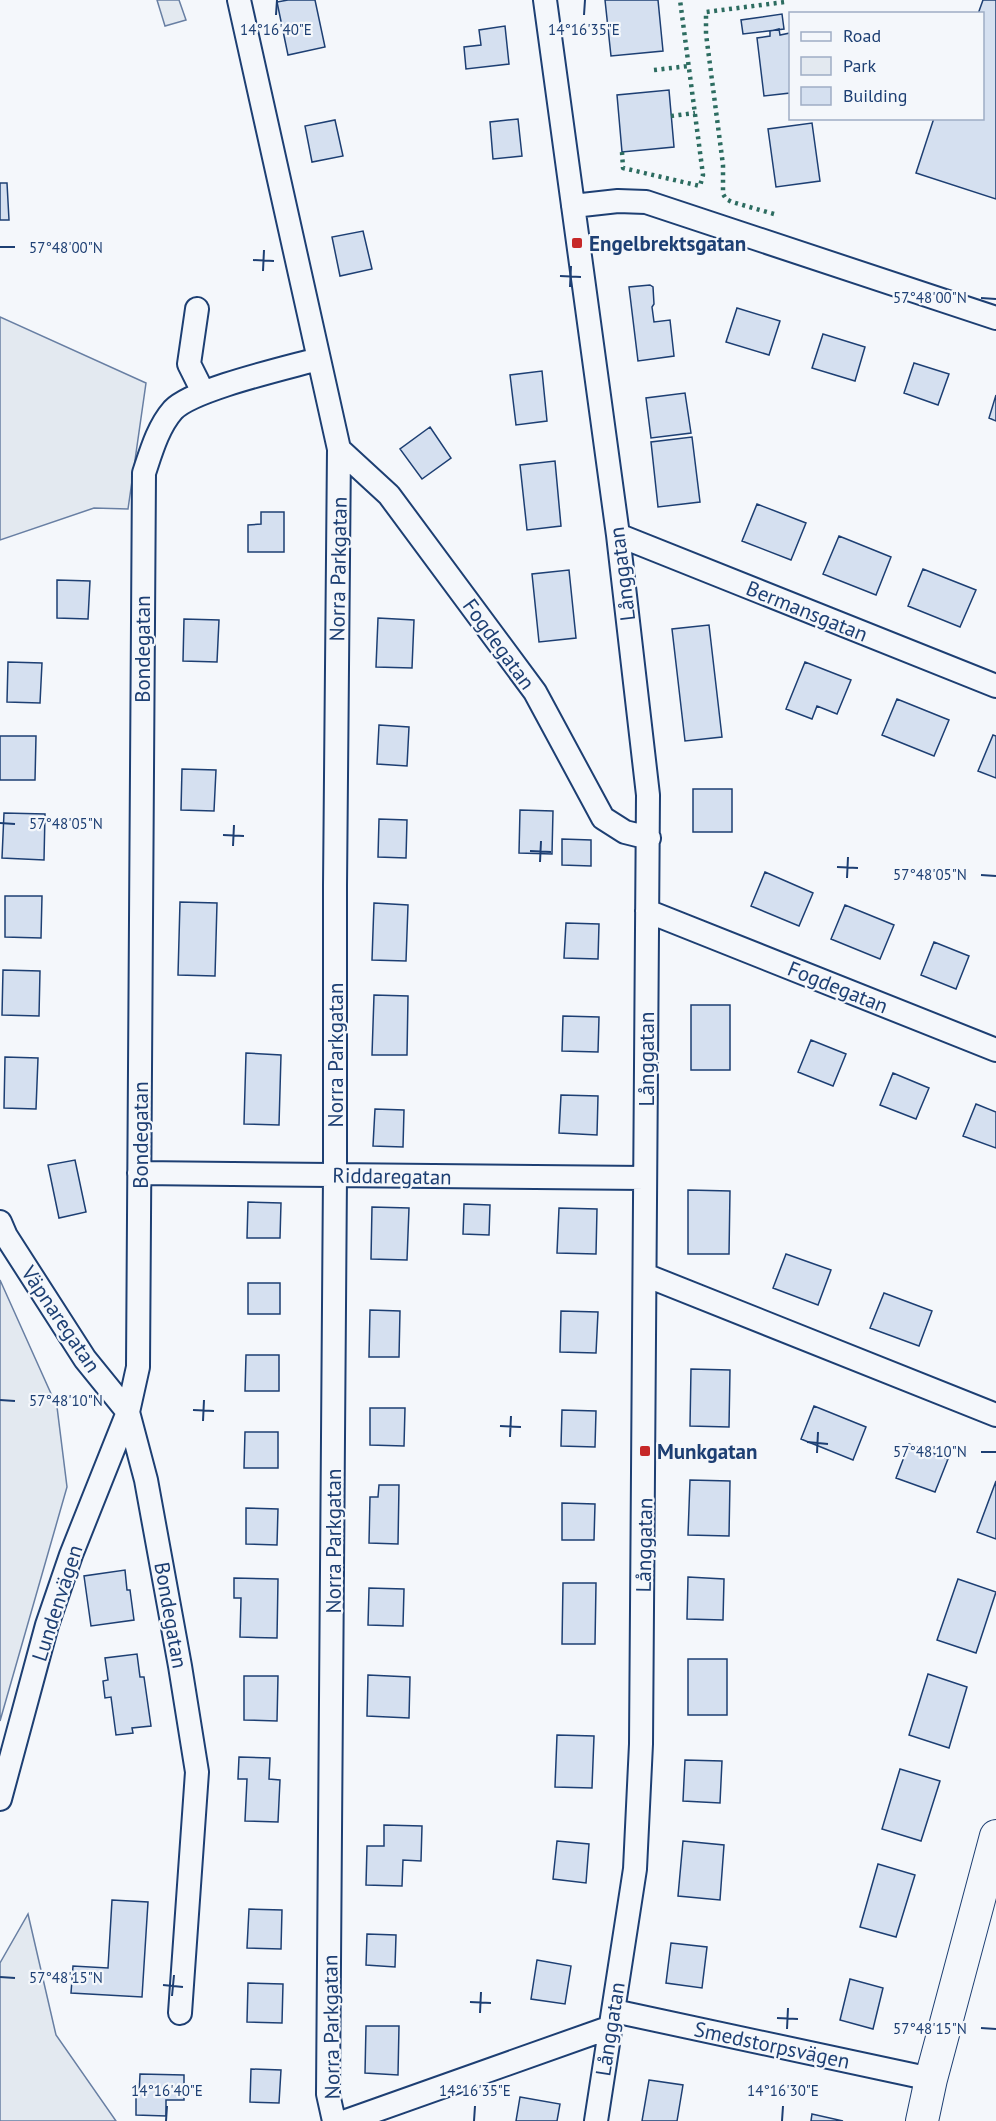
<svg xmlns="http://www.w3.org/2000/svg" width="996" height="2121" viewBox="0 0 996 2121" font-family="'PT Sans',sans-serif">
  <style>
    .green { fill: #e3e9f0; stroke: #687fa3; stroke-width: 1.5 }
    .building { fill: #d5e0f0; stroke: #1d3f73; stroke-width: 1.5 }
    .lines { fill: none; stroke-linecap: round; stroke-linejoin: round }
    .minor-casing { stroke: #1d3f73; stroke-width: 26 }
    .secondary-casing { stroke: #1d3f73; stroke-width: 34 }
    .minor { stroke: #f4f7fb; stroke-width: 22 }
    .secondary { stroke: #f4f7fb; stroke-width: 32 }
    .hedge { stroke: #2c6c60; stroke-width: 4.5; stroke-dasharray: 3 4.5; stroke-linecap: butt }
    .ticks { fill: none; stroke: #1d3f73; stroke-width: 2 }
    .poi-dot { fill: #c62828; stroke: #f4f7fb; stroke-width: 2 }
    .labels { text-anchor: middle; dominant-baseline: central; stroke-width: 4.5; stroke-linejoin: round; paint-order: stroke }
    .poi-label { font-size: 21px; font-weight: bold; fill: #1d3f73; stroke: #f4f7fb; text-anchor: start }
    .street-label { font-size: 21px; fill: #1d3f73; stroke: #f4f7fb }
    .ticks-label { font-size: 15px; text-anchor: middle; fill: #1d3f73; stroke: #f4f7fb; stroke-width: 4.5; stroke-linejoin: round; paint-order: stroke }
  </style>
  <rect width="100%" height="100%" fill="#f4f7fb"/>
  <path class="green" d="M157 0H179L186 20 165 26Z
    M0 317 146 383 128 509 94 508 0 540Z
    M0 1280 57 1407 67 1487 0 1721Z
    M28 1914 56 2035 116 2121H0V1963Z"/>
  <path class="building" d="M288 0H315L325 47 288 55 277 2Z
    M605 0H658L663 51 611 56Z
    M983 0H996V199L916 173 934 118H982V14H978Z
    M782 14 784 29 743 34 741 20Z
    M505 26 509 64 466 69 464 47 481 45 479 30Z
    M779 29 780 35 790 33V93L764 96 757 38 770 36V31Z
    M669 90 674 147 622 152 617 95Z
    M518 119 522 156 493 159 490 122Z
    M335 120 343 156 312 162 305 126Z
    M812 123 820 181 776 187 768 129Z
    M0 183H7L9 220H0Z
    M363 231 372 269 340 276 332 237Z
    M650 285 653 287 654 304 652 307 654 322 670 320 674 356 638 361 629 287Z
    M737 308 780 321 769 355 726 342Z
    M823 334 865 347 855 381 812 368Z
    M914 363 949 374 938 405 904 393Z
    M542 371 547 421 516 425 510 375Z
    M685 393 691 433 651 438 646 398Z
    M996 395V421L989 418Z
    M430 427 451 458 422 479 400 449Z
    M692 437 700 502 658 507 651 442Z
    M555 461 561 526 527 530 520 465Z
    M757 504 806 523 791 560 742 541Z
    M261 512H284V552H248V525L261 524Z
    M839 536 891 557 876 595 823 574Z
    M923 569 976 590 960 627 908 606Z
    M569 570 576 638 539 642 532 574Z
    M57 580 90 581 88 619 57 618Z
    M378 618 414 620 412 668 376 667Z
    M184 619 219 620 217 662 183 661Z
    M709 625 722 737 685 741 672 629Z
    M8 662 42 663 40 703 7 702Z
    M805 662 851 680 837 714 817 706 812 719 786 709Z
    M897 699 949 720 934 756 882 735Z
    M379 725 409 727 407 766 377 764Z
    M993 735 996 736V778L978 771Z
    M0 736H36L35 780H0Z
    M182 769 216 770 214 811 181 810Z
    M693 789H732V832H693Z
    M520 810 553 811 552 854 519 853Z
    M4 813 45 814 44 860 2 858Z
    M379 819 407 820 406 858 378 857Z
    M562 839 591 840V866L562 865Z
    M765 872 813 893 799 926 751 906Z
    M5 896H42L41 938 5 937Z
    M180 902 217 903 215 976 178 975Z
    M374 903 408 905 406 961 372 960Z
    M845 905 894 925 880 959 831 939Z
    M566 923 599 924 598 959 564 958Z
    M934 942 969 956 956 989 921 975Z
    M3 970 40 971 39 1016 2 1015Z
    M374 995 408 996 407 1055H372Z
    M691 1005H730V1070H691Z
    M563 1016 599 1017 598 1052 562 1051Z
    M811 1040 846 1054 833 1086 798 1072Z
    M246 1053 281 1055 279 1125 244 1124Z
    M5 1057 38 1058 36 1109 4 1108Z
    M893 1073 929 1088 916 1119 880 1105Z
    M561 1095 598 1096 597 1135 559 1133Z
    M976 1104 996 1112V1148L963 1136Z
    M375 1109 404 1110 403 1147 373 1146Z
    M75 1160 86 1212 59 1218 48 1165Z
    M688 1190 730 1191 729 1254H688Z
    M248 1202 281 1203 280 1238H247Z
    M464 1204 490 1205 489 1235 463 1234Z
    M372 1207 409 1208 407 1260 371 1259Z
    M559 1208 597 1209 596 1254 557 1253Z
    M786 1254 831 1270 818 1305 773 1288Z
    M248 1283H280V1314H248Z
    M884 1293 932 1311 919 1346 870 1328Z
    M370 1310 400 1311 399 1357H369Z
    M561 1311 598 1312 596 1353 560 1352Z
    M246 1355H279V1391H245Z
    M691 1369 730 1370 729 1427 690 1426Z
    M814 1406 866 1427 853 1460 801 1439Z
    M370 1408H405L404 1446 370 1445Z
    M562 1410 596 1411 595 1447 561 1446Z
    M245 1432H278V1468H244Z
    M909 1444 948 1459 935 1492 896 1478Z
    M690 1480 730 1481 729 1536 688 1535Z
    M996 1481V1539L977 1532Z
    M379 1485H399L398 1544 369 1543 370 1497H378Z
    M562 1503 595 1504 594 1540H562Z
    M246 1508 278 1509 277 1545 246 1544Z
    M125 1570 127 1590H130L134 1620 91 1626 84 1576Z
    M688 1577 724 1579 723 1620 687 1619Z
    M234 1578 278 1579 277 1638 240 1637 241 1598H234Z
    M958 1579 996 1592 976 1653 937 1640Z
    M563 1583H596L595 1644H562Z
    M369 1588 404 1589 403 1626 368 1625Z
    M137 1654 140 1677H144L151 1726 132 1728 133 1733 116 1735 111 1697 105 1698 103 1681 108 1680 105 1658Z
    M688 1659H727V1715H688Z
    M928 1674 967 1687 949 1748 909 1735Z
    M368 1675 410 1677 409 1718 367 1716Z
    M244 1676H278L277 1721 244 1720Z
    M557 1735 594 1736 592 1788 555 1787Z
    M239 1757 270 1758 269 1779 280 1780 278 1822 245 1821 247 1779H238Z
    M685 1760 722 1761 720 1803 683 1801Z
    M900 1769 940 1781 921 1841 882 1829Z
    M384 1825 422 1826 421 1861 403 1860 402 1886 366 1885 367 1846H384Z
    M557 1841 589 1844 586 1883 553 1879Z
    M683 1841 724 1845 720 1900 678 1896Z
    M878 1864 915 1875 896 1937 860 1927Z
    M112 1900 148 1902 142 1997 71 1993 73 1966 108 1968Z
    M249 1909 282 1910 281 1949 247 1948Z
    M367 1934 396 1935 395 1967 366 1965Z
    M671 1943 707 1947 702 1988 666 1983Z
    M537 1960 571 1966 565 2004 531 1999Z
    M850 1979 883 1988 873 2029 840 2020Z
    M248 1983 283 1984 282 2023 247 2022Z
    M366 2026H399L398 2075 365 2073Z
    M251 2069 281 2070 279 2103 250 2102Z
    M140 2074 184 2075V2100H166V2116L136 2115V2095H139Z
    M649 2080 683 2085 677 2121H642Z
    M520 2097 560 2104 557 2121H516Z
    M812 2114 843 2121H811Z"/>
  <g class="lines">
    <g class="minor-casing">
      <path id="minor" d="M239 0 339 449 335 886V1175L328 2094 334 2121
        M545 0 618 535 648 795 641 1744 635 1869 596 2121
        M573 206 618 201 646 202 996 318
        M197 309 189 364 203 392
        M339 449 389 495 535 692 603 818 625 832 649 838
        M618 535 996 686
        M647 911 996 1050
        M139 1173 645 1178
        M0 1222 6 1236 85 1359 128 1412
        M645 1275 996 1415
        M0 1799 47 1625 71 1555 128 1412
        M614 2011 931 2079
        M180 2013 197 1772 180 1666 146 1480 128 1412 138 1367 144 473C151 452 158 427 173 410 193 389 286 368 318 359
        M346 2121 611 2027"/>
    </g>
    <g class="secondary-casing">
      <path id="secondary" d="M922 2121 931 2079 996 1836"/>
    </g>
    <use href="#minor" class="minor"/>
    <use href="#secondary" class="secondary"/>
    <path class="hedge" d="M654 70 689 66
      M671 116 695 113
      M622 152 623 168 700 186 703 175 680 0
      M774 214 732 202 726 199 723 194V165L706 34V12L785 2"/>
  </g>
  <path class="ticks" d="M276 15 277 0M584 15 585 0M0 247H15M253 260 274 261M263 271 264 250M560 276 581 277M570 287 571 266M981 298 996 299M0 823 15 824M223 835 244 836M233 846 234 825M530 851 551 852M540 862 541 841M837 867 858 868M981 875 996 876M847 878 848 857M0 1400 15 1401M193 1410 214 1411M203 1421 204 1400M500 1426 521 1427M510 1437 511 1416M807 1442 828 1444M981 1452H996M817 1453 818 1432M0 1977 15 1978M163 1985 183 1987M172 1996 174 1975M470 2002 491 2003M480 2013 481 1992M777 2018 798 2019M981 2028 996 2029M787 2029 788 2008M166 2121 167 2106M474 2121 475 2106M782 2121 783 2106"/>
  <g class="poi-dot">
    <rect x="571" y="237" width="12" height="12" rx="3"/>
    <rect x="639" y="1445" width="12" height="12" rx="3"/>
  </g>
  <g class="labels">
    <g class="poi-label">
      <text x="589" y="243">Engelbrektsgatan</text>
      <text x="657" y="1451">Munkgatan</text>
    </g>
    <g class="street-label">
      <text transform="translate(338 569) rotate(-89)">Norra Parkgatan</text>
      <text transform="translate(622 574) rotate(-97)">Långgatan</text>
      <text transform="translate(807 611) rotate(22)">Bermansgatan</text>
      <text transform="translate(499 644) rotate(54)">Fogdegatan</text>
      <text transform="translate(142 649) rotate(-90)">Bondegatan</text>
      <text transform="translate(838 987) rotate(22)">Fogdegatan</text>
      <text transform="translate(335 1055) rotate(-90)">Norra Parkgatan</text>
      <text transform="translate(646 1059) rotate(-90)">Långgatan</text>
      <text transform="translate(140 1135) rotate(-90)">Bondegatan</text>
      <text transform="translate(392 1176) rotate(1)">Riddaregatan</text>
      <text transform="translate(61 1319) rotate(56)">Väpnaregatan</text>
      <text transform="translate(333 1541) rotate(-90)">Norra Parkgatan</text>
      <text transform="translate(644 1545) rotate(-89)">Långgatan</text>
      <text transform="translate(57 1603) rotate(-72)">Lundenvägen</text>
      <text transform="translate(171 1615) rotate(80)">Bondegatan</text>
      <text transform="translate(331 2027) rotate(-91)">Norra Parkgatan</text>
      <text transform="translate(610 2029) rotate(-81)">Långgatan</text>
      <text transform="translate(772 2045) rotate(12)">Smedstorpsvägen</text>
    </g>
  </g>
  <g class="ticks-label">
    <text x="276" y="35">14°16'40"E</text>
    <text x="584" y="35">14°16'35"E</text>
    <text x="66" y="253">57°48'00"N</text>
    <text x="930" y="303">57°48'00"N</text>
    <text x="66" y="829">57°48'05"N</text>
    <text x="930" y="880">57°48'05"N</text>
    <text x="66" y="1406">57°48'10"N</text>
    <text x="930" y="1457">57°48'10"N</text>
    <text x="66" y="1983">57°48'15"N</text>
    <text x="930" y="2034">57°48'15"N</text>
    <text x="167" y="2096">14°16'40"E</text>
    <text x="475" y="2096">14°16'35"E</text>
    <text x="783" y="2096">14°16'30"E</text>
  </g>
  <rect x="789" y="12" width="195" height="108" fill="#f4f7fb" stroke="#9eadc5" stroke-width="1.5"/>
  <rect x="801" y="32" width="30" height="9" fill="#f4f7fb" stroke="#9eadc5" stroke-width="1.5"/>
  <text x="843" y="42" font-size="18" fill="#1d3f73">Road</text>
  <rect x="801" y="57" width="30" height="18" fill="#e3e9f0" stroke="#9eadc5" stroke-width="1.5"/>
  <text x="843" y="72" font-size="18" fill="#1d3f73">Park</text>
  <rect x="801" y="87" width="30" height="18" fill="#d5e0f0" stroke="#9eadc5" stroke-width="1.5"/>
  <text x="843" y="102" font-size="18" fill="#1d3f73">Building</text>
</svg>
